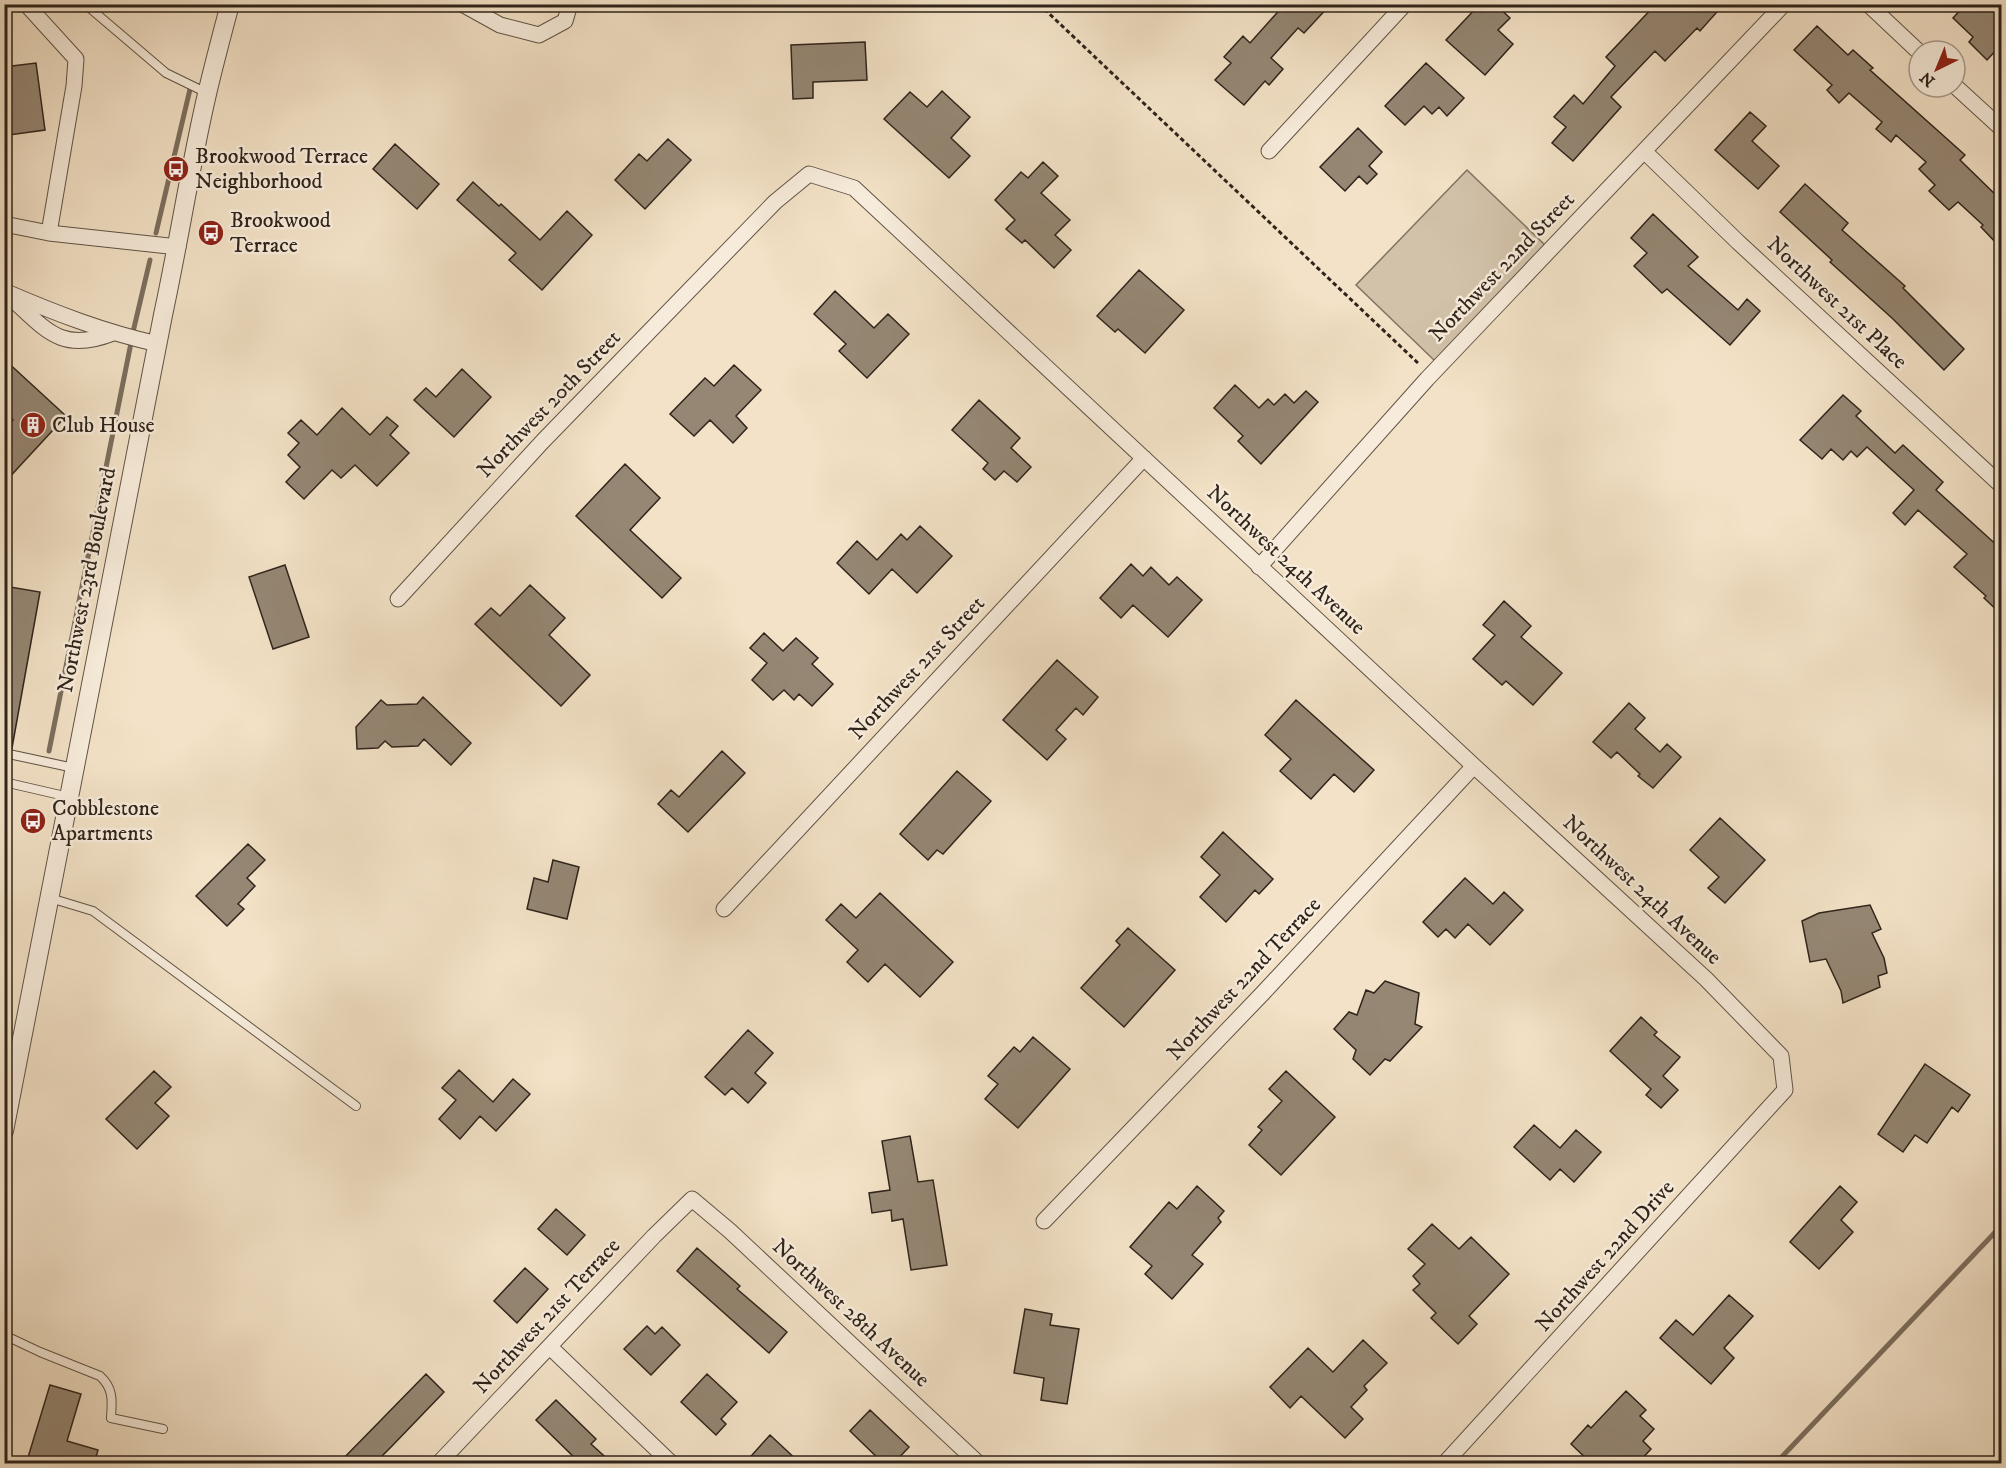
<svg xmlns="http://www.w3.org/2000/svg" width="2006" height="1468" viewBox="0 0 2006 1468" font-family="'IM FELL DW Pica',serif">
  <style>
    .green { fill: #d2c2aa; stroke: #807362; stroke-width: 1.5 }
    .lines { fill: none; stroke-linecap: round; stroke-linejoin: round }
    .stream { stroke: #7c6f5f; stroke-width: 5 }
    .building { fill: #958774; stroke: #2f241b; stroke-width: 1.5 }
    .service-casing { stroke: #605446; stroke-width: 10 }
    .minor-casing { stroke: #605446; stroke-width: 17 }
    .tertiary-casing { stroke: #605446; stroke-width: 20 }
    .path { stroke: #2f241b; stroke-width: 3; stroke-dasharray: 4.5 3; stroke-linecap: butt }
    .service { stroke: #f7ecdb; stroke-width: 8 }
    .minor { stroke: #f7ecdb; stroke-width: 15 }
    .tertiary { stroke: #f7ecdb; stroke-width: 18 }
    .labels { text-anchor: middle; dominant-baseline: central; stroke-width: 5; stroke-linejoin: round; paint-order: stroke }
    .poi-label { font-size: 22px; fill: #2f241b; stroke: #f7ecdb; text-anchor: start }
    .street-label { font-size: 22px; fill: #2f241b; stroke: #f7ecdb }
  </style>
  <rect width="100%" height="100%" fill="#f3e2c7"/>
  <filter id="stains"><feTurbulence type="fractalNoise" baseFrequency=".00333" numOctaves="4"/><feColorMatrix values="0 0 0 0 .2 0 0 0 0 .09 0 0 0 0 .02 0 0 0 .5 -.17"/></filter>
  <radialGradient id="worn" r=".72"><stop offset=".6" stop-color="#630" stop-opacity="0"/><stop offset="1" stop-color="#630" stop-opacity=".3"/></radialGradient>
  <path class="green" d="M1467 170 1546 246 1435 361 1356 285Z"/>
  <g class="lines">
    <path class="stream" d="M156 233 191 85
      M133 332 150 260
      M49 751 131 343
      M1775 1464 2002 1225"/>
  </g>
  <path class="building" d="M1285 4H1331L1304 33 1298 28 1271 58 1283 69 1269 85 1265 81 1244 105 1215 80 1231 63 1224 57 1243 36 1250 43Z
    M1489 4H1495L1510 18 1498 30 1513 44 1485 75 1446 40 1477 7 1482 12Z
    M1656 4H1724L1700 31 1697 28 1665 61 1655 51 1611 97 1621 107 1573 161 1552 143 1566 127 1554 117 1574 95 1583 104 1615 66 1606 57Z
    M1966 4H2001V45L1987 60 1969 42 1973 37 1953 18Z
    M1817 26 1848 55 1853 50 1873 68 1870 70 1965 155 1960 160 2001 200V248L1981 227 1983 225 1958 202 1949 210 1929 191 1935 185 1919 169 1926 162 1896 135 1891 142 1876 129 1882 122 1849 93 1839 103 1827 90 1832 85 1794 50Z
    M865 42 867 80 813 82V98L793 99 791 45Z
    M36 63 45 130 9 135 4 102V67Z
    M1426 63 1464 98 1447 116 1439 107 1432 114 1424 106 1405 125 1385 106Z
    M942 91 970 117 951 138 970 156 949 178 884 119 910 92 927 107Z
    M1750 112 1766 126 1752 141 1779 166 1758 189 1715 150Z
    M1358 128 1382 152 1369 166 1377 174 1367 184 1359 176 1345 191 1320 167Z
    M668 139 691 160 645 209 615 180 639 154 647 161Z
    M395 144 439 184 417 209 373 169Z
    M1043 162 1058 176 1041 193 1070 220 1055 235 1071 250 1054 268 1025 240 1022 243 1006 229 1015 220 995 200 1021 172 1028 178Z
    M473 182 499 206 501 204 540 240 567 211 592 235 542 290 509 260 516 253 457 200Z
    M1805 184 1848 223 1842 230 1905 286 1903 288 1964 349 1944 370 1893 319 1830 262 1832 260 1780 212Z
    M1653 214 1698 257 1688 266 1738 310 1747 299 1760 311 1730 345 1667 289 1662 293 1634 266 1647 253 1631 238Z
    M1139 270 1184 310 1145 353 1118 329 1115 332 1097 316Z
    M835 291 874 328 888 314 909 334 867 378 839 351 846 344 814 314Z
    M4 359 66 416 4 483V430L13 420 4 412Z
    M734 365 761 390 736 416 747 428 733 443 710 420 694 436 670 414 705 378 714 386Z
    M462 369 491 397 454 437 414 400 426 388 436 397Z
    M1235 385 1259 408 1268 399 1274 405 1285 394 1294 403 1306 391 1318 402 1261 464 1238 441 1243 436 1214 408Z
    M1843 395 1861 411 1856 416 1895 453 1903 445 1943 482 1936 490 2001 549V614L1984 598 1986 596 1954 567 1967 554 1918 510 1905 525 1893 513 1914 490 1867 447 1857 457 1851 451 1843 460 1831 449 1822 459 1800 440Z
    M979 400 1020 438 1011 448 1031 467 1017 482 1004 471 995 480 983 469 988 463 952 430Z
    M342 408 370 435 387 417 398 426 390 435 409 453 377 486 355 465 341 478 332 470 304 499 286 482 300 467 288 455 299 443 288 433 301 420 317 435Z
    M625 464 660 498 630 530 681 578 662 598 576 516Z
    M920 526 952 556 917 593 892 569 869 594 837 563 857 541 877 560 901 534 907 540Z
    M1131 564 1143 576 1151 567 1169 585 1177 577 1202 600 1168 637 1133 605 1121 618 1100 598Z
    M285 565 309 637 273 649 249 577Z
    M530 585 565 618 549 635 590 675 561 706 475 624 491 608 500 616Z
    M4 586 40 592 12 748 4 747Z
    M1504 601 1531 626 1521 637 1562 673 1533 705 1506 681 1502 685 1473 659 1495 635 1483 625Z
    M764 633 783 651 796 638 818 658 812 664 833 684 812 706 799 694 794 700 784 690 773 700 752 680 767 663 750 648Z
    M1057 660 1098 697 1083 715 1076 708 1056 730 1066 739 1047 760 1003 720Z
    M423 697 471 743 451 765 424 739 418 746 392 747 385 741 378 748 357 749 356 727 381 700 387 705 417 704Z
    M1296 700 1374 770 1354 792 1334 774 1311 799 1280 771 1291 759 1265 735Z
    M1629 703 1645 718 1635 729 1660 752 1667 744 1681 757 1653 788 1638 776 1640 774 1617 752 1611 758 1593 742Z
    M722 751 745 773 688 832 658 804 671 790 679 797Z
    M957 771 991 801 943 854 937 850 928 860 900 834Z
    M1720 818 1765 860 1725 903 1708 888 1719 877 1690 850Z
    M1223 832 1273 879 1259 894 1255 890 1226 922 1200 897 1220 875 1201 857Z
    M248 844 265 860 247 878 255 886 238 904 244 909 227 926 196 896Z
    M553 860 579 867 567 919 527 909 534 878 548 882Z
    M1465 878 1493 904 1504 892 1523 910 1490 945 1468 924 1455 938 1446 929 1438 937 1423 922Z
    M880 893 953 962 920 997 885 964 868 982 847 962 858 950 826 920 841 904 856 918Z
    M1870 905 1881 929 1872 933 1884 958 1887 973 1878 976 1880 987 1843 1003 1841 991 1826 959 1810 962 1802 921 1819 913Z
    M1128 928 1175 970 1124 1027 1081 988 1120 945 1116 941Z
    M1385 981 1419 993 1415 1024 1422 1027 1390 1061 1385 1059 1370 1075 1353 1059 1356 1050 1334 1029 1349 1012 1357 1015 1366 990 1374 993Z
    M1641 1017 1657 1032 1654 1035 1680 1057 1663 1076 1678 1090 1661 1108 1646 1095 1651 1089 1610 1051Z
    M748 1030 773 1053 755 1073 766 1083 748 1103 732 1088 725 1095 705 1077Z
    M1033 1037 1070 1069 1018 1128 985 1099 998 1084 988 1076 1014 1047 1020 1052Z
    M1925 1064 1970 1095 1958 1112 1952 1107 1927 1143 1915 1135 1903 1152 1878 1134Z
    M459 1070 493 1102 513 1079 530 1094 496 1131 480 1116 460 1139 439 1119 456 1100 442 1088Z
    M154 1071 171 1087 155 1103 169 1116 137 1149 106 1119Z
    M1286 1071 1335 1117 1281 1175 1249 1145 1262 1130 1258 1127 1282 1101 1269 1089Z
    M1534 1125 1560 1148 1576 1130 1601 1152 1574 1182 1560 1169 1550 1180 1514 1147Z
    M910 1136 918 1182 933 1180 947 1265 911 1270 903 1219 892 1221 891 1210 872 1213 869 1193 890 1190 882 1141Z
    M1197 1186 1224 1211 1218 1218 1221 1222 1192 1255 1203 1264 1172 1299 1145 1274 1152 1266 1130 1247 1169 1202 1177 1209Z
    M1840 1186 1857 1202 1841 1220 1853 1232 1819 1269 1790 1242Z
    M556 1209 585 1235 567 1255 538 1229Z
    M1432 1224 1459 1249 1471 1237 1509 1274 1469 1316 1477 1324 1458 1344 1431 1318 1436 1313 1413 1290 1420 1284 1413 1276 1425 1264 1408 1249Z
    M697 1248 740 1286 737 1289 787 1332 769 1353 677 1271Z
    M525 1268 548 1289 517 1323 494 1301Z
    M1729 1295 1753 1316 1724 1348 1734 1358 1711 1384 1660 1338 1676 1320 1693 1335Z
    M1025 1309 1052 1314 1050 1325 1079 1329 1067 1404 1041 1400 1044 1378 1014 1373Z
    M647 1326 655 1334 662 1327 680 1345 651 1375 624 1349Z
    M1363 1340 1387 1363 1364 1386 1367 1390 1351 1407 1363 1419 1345 1438 1301 1396 1290 1408 1270 1387 1308 1348 1333 1372Z
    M426 1374 444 1392 392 1446 374 1464H338Z
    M707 1374 737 1402 721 1419 726 1424 716 1435 681 1402Z
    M50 1385 81 1394 67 1441 98 1450 94 1464H26Z
    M1626 1391 1646 1410 1640 1416 1654 1429 1643 1441 1651 1449 1637 1464H1592L1571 1444 1588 1425 1591 1428Z
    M556 1400 596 1439 591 1444 613 1464H581L536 1420Z
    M870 1410 909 1447 893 1464H884L850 1431Z
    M770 1435 801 1464H744Z"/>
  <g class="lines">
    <g class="service-casing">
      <path id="service" d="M85 4 166 73 207 93
        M4 753 74 768
        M4 782 69 797
        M50 898 93 911 356 1106
        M4 1335 40 1352 100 1376C114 1389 112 1401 111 1418L163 1429"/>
    </g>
    <g class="minor-casing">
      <path id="minor" d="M26 4 76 59 74 86 49 233
        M462 4 500 25 539 35 565 21 570 4
        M1868 4 1919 52
        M1955 86 2002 129
        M1269 151 1405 4
        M1645 152 1738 242 2002 486
        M4 224 49 233 178 247
        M4 291C55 313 104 332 158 344
        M12 299C47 331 62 353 113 333
        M1259 567 1427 379 1784 4
        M398 599 543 441 775 202 809 174 854 188 1474 766 1706 979 1781 1056 1785 1090 1444 1464
        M724 909 1144 458
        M1044 1221 1263 993 1474 766
        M550 1347 672 1464
        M438 1464 654 1236 692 1199 730 1231 979 1464"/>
    </g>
    <g class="tertiary-casing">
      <path id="tertiary" d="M4 1131 163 315C179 241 190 167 207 94 214 64 222 34 230 4"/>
    </g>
    <path class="path" d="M1039 4 1419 364"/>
    <use href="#service" class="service"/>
    <use href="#minor" class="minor"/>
    <use href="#tertiary" class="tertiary"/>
  </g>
  <defs>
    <g id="bus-disc" transform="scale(1.35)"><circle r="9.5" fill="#8f2418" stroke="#f7ecdb"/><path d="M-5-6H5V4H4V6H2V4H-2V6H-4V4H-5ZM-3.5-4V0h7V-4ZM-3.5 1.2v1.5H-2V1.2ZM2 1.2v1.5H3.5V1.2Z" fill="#fff"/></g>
    <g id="building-disc" transform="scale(1.35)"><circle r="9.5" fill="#8f2418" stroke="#f7ecdb"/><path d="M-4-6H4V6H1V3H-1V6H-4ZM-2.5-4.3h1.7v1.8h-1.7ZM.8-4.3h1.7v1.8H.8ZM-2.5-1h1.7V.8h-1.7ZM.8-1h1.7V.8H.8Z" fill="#fff"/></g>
  </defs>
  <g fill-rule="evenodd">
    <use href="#bus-disc" x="176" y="169"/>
    <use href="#bus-disc" x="211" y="233"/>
    <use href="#building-disc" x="33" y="425"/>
    <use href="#bus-disc" x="33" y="821"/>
  </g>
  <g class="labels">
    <g class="poi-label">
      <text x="195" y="156">Brookwood Terrace<tspan x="195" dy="25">Neighborhood</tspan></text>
      <text x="230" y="220">Brookwood<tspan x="230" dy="25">Terrace</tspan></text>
      <text x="52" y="425">Club House</text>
      <text x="52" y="808">Cobblestone<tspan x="52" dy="25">Apartments</tspan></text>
    </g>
    <g class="street-label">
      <text transform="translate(1502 267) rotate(-46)">Northwest 22nd Street</text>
      <text transform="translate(1837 303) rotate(43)">Northwest 21st Place</text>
      <text transform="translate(549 404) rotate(-46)">Northwest 20th Street</text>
      <text transform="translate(1286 560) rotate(43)">Northwest 24th Avenue</text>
      <text transform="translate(87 580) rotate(-79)">Northwest 23rd Boulevard</text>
      <text transform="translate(917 668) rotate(-47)">Northwest 21st Street</text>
      <text transform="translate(1642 890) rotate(43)">Northwest 24th Avenue</text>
      <text transform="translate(1244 979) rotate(-47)">Northwest 22nd Terrace</text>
      <text transform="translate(1605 1256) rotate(-48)">Northwest 22nd Drive</text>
      <text transform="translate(851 1313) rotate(43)">Northwest 28th Avenue</text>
      <text transform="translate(547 1316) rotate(-47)">Northwest 21st Terrace</text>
    </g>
  </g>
  <rect width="2006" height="1468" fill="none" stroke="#f3e2c7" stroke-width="24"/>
  <rect x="6" y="6" width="1994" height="1456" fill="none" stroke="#2f241b" stroke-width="3"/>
  <rect x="12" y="12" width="1982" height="1444" fill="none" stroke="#2f241b" stroke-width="1.5"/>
  <g transform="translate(1937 69) rotate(223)"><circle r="28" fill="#f7ecdb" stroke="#a79c8e" stroke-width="1.5"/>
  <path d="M0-4.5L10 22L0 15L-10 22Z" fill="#8f2418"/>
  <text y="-9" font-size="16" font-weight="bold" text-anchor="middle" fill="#2f241b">N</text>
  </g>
  <rect width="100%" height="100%" filter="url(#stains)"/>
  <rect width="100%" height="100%" fill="url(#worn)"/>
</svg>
